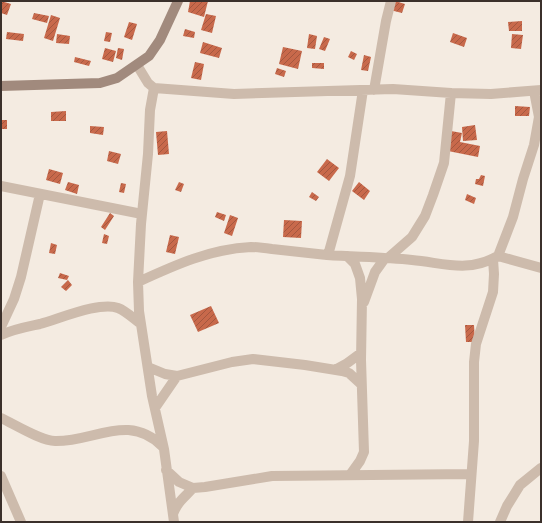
<svg xmlns="http://www.w3.org/2000/svg" width="542" height="523" viewBox="0 0 542 523" font-family="Commissioner,sans-serif">
  <style>
    .building { fill: url(#building-hatch) }
    .lines { fill: none; stroke-linecap: round; stroke-linejoin: round }
    .street { stroke: #cdbbac; stroke-width: 10 }
    .secondary { stroke: #a18a7d; stroke-width: 10 }
  </style>
  <defs>
    <pattern id="building-hatch" width="6" height="6" patternUnits="userSpaceOnUse"><rect width="6" height="6" fill="#c8694b"/><path d="M-1 1l2-2M0 6l6-6M5 7l2-2" fill="none" stroke="#a4573f"/></pattern>
  </defs>
  <rect width="100%" height="100%" fill="#f4ebe1"/>
  <path class="building" d="M1 1 11 4 7 15 1 13Z
    M190 1H208L204 17 188 12Z
    M395 1 405 4 402 13 390 10Z
    M34 13 49 16 47 23 32 19Z
    M206 14 216 16 212 33 201 30Z
    M51 15 60 18 53 41 44 38Z
    M522 21V31H509L508 22Z
    M129 22 137 24 132 40 124 37Z
    M185 29 195 32 194 38 183 36Z
    M7 32 24 34 23 41 6 39Z
    M106 32 112 33 110 42 104 41Z
    M453 33 467 38 464 47 450 42Z
    M57 34 70 36 69 44 56 43Z
    M309 34 317 36 315 49 307 48Z
    M512 34 523 35 521 49 511 48Z
    M324 37 330 39 325 51 319 49Z
    M203 42 222 48 219 58 200 53Z
    M283 47 302 51 298 69 279 64Z
    M105 48 116 51 113 62 102 59Z
    M118 48 124 49 122 60 116 58Z
    M351 51 357 54 354 60 348 57Z
    M364 55 371 57 368 71 361 70Z
    M75 57 91 61 89 66 74 62Z
    M195 62 204 64 201 80 191 78Z
    M312 63H324V69L312 68Z
    M277 68 286 71 284 77 275 74Z
    M515 106 530 107 529 116H515Z
    M66 111V121H51V112Z
    M1 120H7V129H1Z
    M475 125 477 140 463 141 462 127Z
    M90 126 104 127 103 135 90 133Z
    M167 131 169 154 158 155 156 132Z
    M451 131 462 133 460 142 480 146 478 157 448 151Z
    M109 151 121 154 118 164 107 161Z
    M327 159 339 168 329 181 317 172Z
    M49 169 63 173 60 184 46 180Z
    M481 175 485 176 483 186 475 184 476 179H479Z
    M68 182 79 185 77 194 65 190Z
    M179 182 184 184 181 192 175 190Z
    M359 182 370 191 364 200 352 191Z
    M121 183 126 184 124 193 119 192Z
    M312 192 319 197 316 201 309 197Z
    M467 194 476 198 474 204 465 200Z
    M217 212 226 215 224 221 215 217Z
    M110 213 114 216 105 230 101 227Z
    M230 215 238 218 232 236 224 233Z
    M284 220 302 221 301 238 283 237Z
    M104 234 109 236 107 244 102 243Z
    M170 235 179 237 175 254 166 252Z
    M51 243 57 245 55 254 49 253Z
    M60 273 69 276 67 280 58 278Z
    M68 280 72 285 66 291 61 287Z
    M211 306 219 323 198 332 190 315Z
    M465 325H474L475 342H466Z"/>
  <g class="lines">
    <path class="street" d="M137 65 148 83 154 88 234 94 393 89 451 93 491 94 541 90
      M154 88 150 110 148 154 141 224 138 282 139 311 152 396 164 449 174 522
      M374 90 386 21 391 1
      M1 186 142 214
      M328 255 350 176 363 90
      M347 256 355 264 360 278 362 299 361 360 364 452 360 461 350 475
      M498 256 513 217 523 179 534 145 539 117 534 91
      M388 258 412 237 425 216 433 195 444 163 451 93
      M138 282C175 265 210 249 251 247 258 247 265 248 272 249 290 251 309 253 327 255 355 257 384 257 412 260 445 263 467 273 498 256L541 268
      M364 302 375 272 385 258
      M1 327 14 299 21 277 40 194
      M1 335C14 329 26 327 40 324 59 319 100 301 118 308 126 311 134 319 141 324
      M148 367 165 374 177 376 232 362 253 359 305 365 342 371 349 373 361 384
      M335 370 346 364 361 353
      M155 408 177 376
      M1 418C14 424 41 441 55 441 94 442 129 412 163 447
      M166 470 179 482 193 488 205 487 272 476 471 474
      M1 476 21 522
      M173 514C178 501 184 498 193 488
      M468 522 474 441V362L476 344 493 292 494 274 493 259
      M500 522 507 506 520 485 541 468"/>
    <path class="secondary" d="M1 86 100 83 117 78 149 56 160 40 178 1"/>
  </g>
  <rect width="542" height="523" fill="none" stroke="#3b302b" stroke-width="4"/>
</svg>
